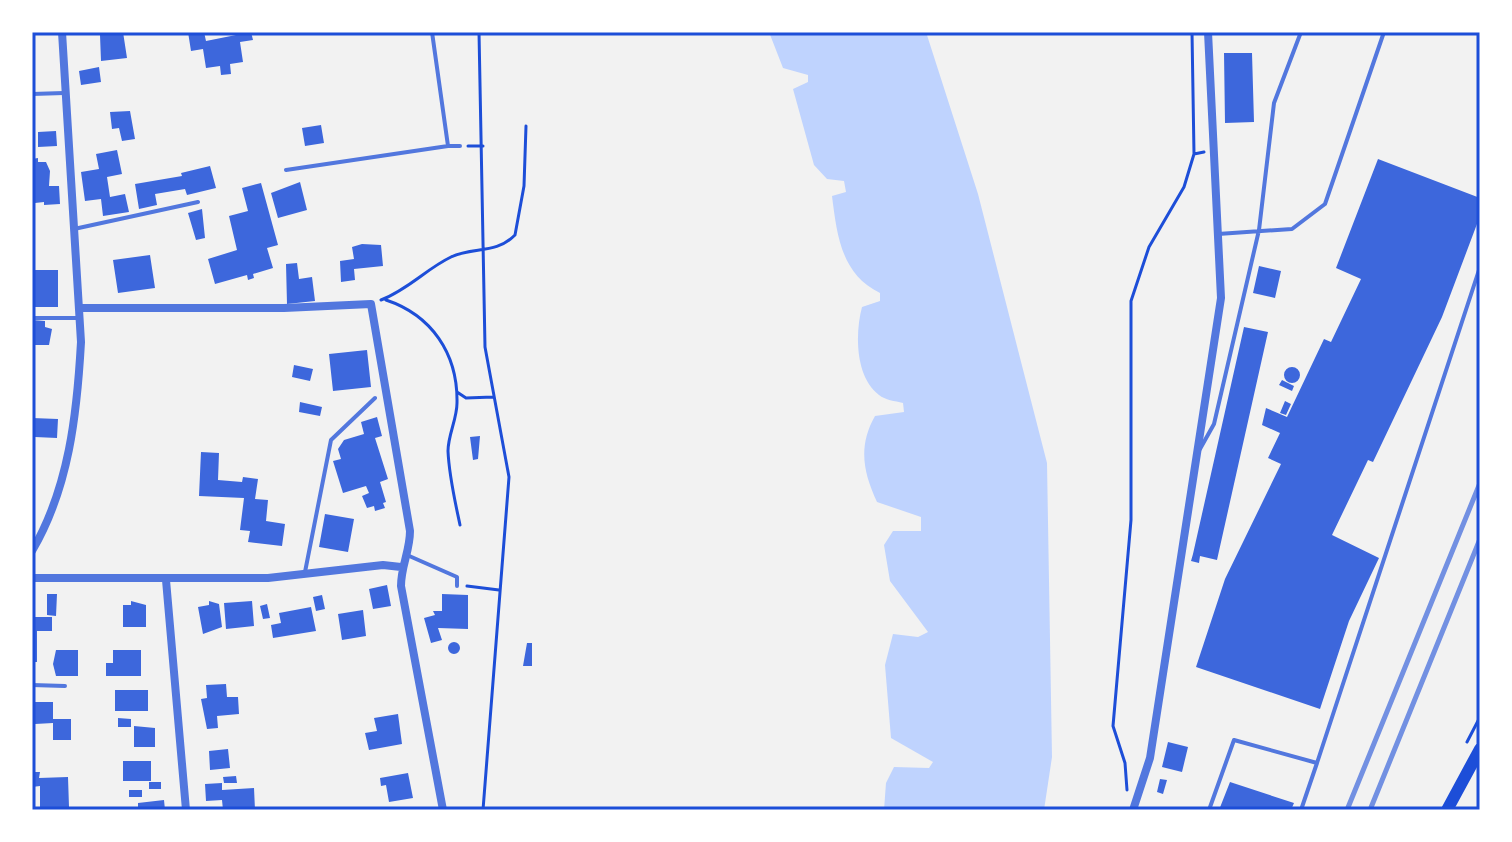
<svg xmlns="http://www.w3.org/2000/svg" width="1512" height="842" viewBox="0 0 1512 842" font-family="'Archivo Narrow',sans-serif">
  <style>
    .water { fill: #bfd3fe }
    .building { fill: #3d67dc }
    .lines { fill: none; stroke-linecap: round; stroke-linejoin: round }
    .path { stroke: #1d4ed8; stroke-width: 3 }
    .service { stroke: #5277de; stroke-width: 4 }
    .minor { stroke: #5277de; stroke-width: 8 }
    .primary { stroke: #1d4ed8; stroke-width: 12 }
    .rail { stroke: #7290e2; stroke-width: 5 }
    .neatline { fill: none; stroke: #1d4ed8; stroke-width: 3 }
  </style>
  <rect width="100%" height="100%" fill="#f2f2f2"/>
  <path class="water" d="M769 32H926L978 194 1047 463 1052 757 1044 810H884L886 783 894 767 929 768 933 762 891 738 885 665 893 634 918 637 928 632 890 581 884 545 893 531H921V517L877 502C863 472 858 446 875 416L904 412 903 403C895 401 885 400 879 395 855 377 855 333 862 307L880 301V293C841 274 837 235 832 196L846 192 844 181 827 179 814 165 793 89 808 82V75L783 68Z"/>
  <path class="building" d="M123 32 127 58 101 61 100 35Z
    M188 32H204L206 41 251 32 253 40 240 42 243 62 230 64 231 74 221 75 220 66 206 68 203 49 191 51Z
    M1224 53H1252L1254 122 1225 123Z
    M99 67 101 82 81 85 79 71Z
    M130 111 135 139 122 141 119 128 112 129 110 112Z
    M321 125 324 143 305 146 302 128Z
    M56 131 57 146 38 147V132Z
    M117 150 122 174 107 177 110 197 125 194 129 212 103 216 101 199 85 201 81 172 99 169 96 154Z
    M38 158V162H46L50 171 49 186H59L60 204 44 205V202L35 203 32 199V159Z
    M1378 159 1480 198V216L1442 317 1373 462 1368 460 1332 535 1379 558 1349 621 1320 709 1196 667 1225 579 1281 464 1268 458 1280 433 1262 425 1266 408 1287 417 1324 339 1331 342 1361 279 1336 268Z
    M210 166 216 188 187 195 185 189 155 194 157 205 139 209 135 184 182 176 181 173Z
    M300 182 307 210 278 218 271 193Z
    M261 183 278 245 267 248 273 268 253 274 254 278 248 280 247 275 215 284 208 259 237 250 229 216 248 211 242 188Z
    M202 209 205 238 196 240 188 213Z
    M362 244 381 245 383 266 354 269 355 280 341 282 340 261 354 259 352 247Z
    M150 255 155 288 118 293 113 260Z
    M297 263 299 279 312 277 315 301 287 304 286 264Z
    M1259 266 1281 271 1275 298 1253 293Z
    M32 270H58V307H32Z
    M32 320 45 321V327L52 329 49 345H32Z
    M1244 327 1268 332 1217 560 1200 556 1199 563 1191 561 1193 554Z
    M367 350 371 387 333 391 329 354Z
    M294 365 313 369 310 381 292 377Z
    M1284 375a8 8 0 1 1 16 0a8 8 0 1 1-16 0Z
    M1282 380 1294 386 1292 391 1279 385Z
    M1285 401 1291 404 1286 415 1280 413Z
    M300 402 322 407 320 416 299 412Z
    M377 417 382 436 375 438 388 479 380 482 386 502 383 503 385 508 375 511 374 506 367 508 362 496 369 493 366 486 343 493 333 461 341 459 338 449 344 440 364 434 361 422Z
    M32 418 58 419 57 438 35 437Z
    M480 436 478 459 473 460 470 437Z
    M201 452 219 453 218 480 242 482 243 477 258 479 255 499 268 500 266 521 285 524 282 546 248 542 250 531 240 530 244 498 199 496Z
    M325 514 354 519 348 552 319 547Z
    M387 585 391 606 373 609 369 589Z
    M47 594H57L56 616 47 615Z
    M442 594 468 595V629L438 628 442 640 431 643 424 618 435 615 433 611H442Z
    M322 595 325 609 316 611 313 597Z
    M131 601 146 605V627H123V605H131Z
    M209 601 219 604 222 627 203 634 198 607 209 605Z
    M252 601 254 626 226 629 224 603Z
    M267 604 270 618 263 619 260 606Z
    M311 607 316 631 273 638 271 625 281 623 279 613Z
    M363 610 366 636 342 640 338 614Z
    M32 617H52V631H37V662H32Z
    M448 648a6 6 0 1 1 12 0a6 6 0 1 1-12 0Z
    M527 643H532V666H523Z
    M56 650H78V676H56L53 664Z
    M113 650H141V676H106V663H113Z
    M226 684 227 697H238L239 714 217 716 218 728 207 729 201 699 207 698 206 685Z
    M115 690H148V711H115Z
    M34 702H53V719H71V740H53V723L35 724Z
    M398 714 402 744 369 750 365 733 377 731 374 718Z
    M118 718 131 719V727H118Z
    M134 726 155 728V747H134Z
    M1168 742 1188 747 1182 772 1162 767Z
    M228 749 230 768 210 770 209 751Z
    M123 761H151V781H123Z
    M32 772H40L39 778 68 777 69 807 40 808V786L32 787Z
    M408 773 413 798 389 802 386 785 381 786 380 778Z
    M236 776 237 783H224L223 777Z
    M1160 779 1167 780 1163 794 1157 792Z
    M149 782H161V789H149Z
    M1230 782 1294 803 1291 810H1219Z
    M222 783V790L254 788 255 810H223L222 800 206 801 205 784Z
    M129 790H142V797H129Z
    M164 800 165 810H138V803Z"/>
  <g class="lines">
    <path class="path" d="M479 32 485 347 509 477 483 810
      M1192 32 1194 154
      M468 146H483
      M381 300C409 289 426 269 451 257 474 246 495 255 515 235L524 186 526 126
      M386 300C431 315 458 353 457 403 457 419 448 435 448 451 449 476 455 501 460 525
      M457 392 466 398 493 397
      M467 586 499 590
      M1467 742 1480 717
      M1127 790 1125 763 1113 726 1131 520V301L1149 247 1184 187 1194 154 1204 152"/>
    <path class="service" d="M32 94 64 93
      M448 146H460
      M286 170 448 146 432 32
      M74 229 198 202
      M1218 234 1292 229 1325 204 1384 32
      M32 318H77
      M1200 449 1214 424 1259 230 1274 103 1301 32
      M407 555 457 577V586
      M305 572 331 440 375 398
      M32 685 65 686
      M1317 763 1480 267
      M1209 810 1234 740 1317 763 1301 810"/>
    <path class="minor" d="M79 308H284L371 304 410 531C410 551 401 566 401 586L443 810
      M32 551C69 488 77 414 81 342L62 32
      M32 578H268L383 565 401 567
      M166 580 186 810
      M1133 810 1150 758 1221 298 1208 32"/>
    <path class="primary" d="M1447 810 1480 749"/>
    <path class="rail" d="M1347 810 1480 483
      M1370 810 1480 539"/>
  </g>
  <rect width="1512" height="842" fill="none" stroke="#ffffff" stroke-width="68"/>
  <rect x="34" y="34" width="1444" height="774" class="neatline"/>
</svg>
